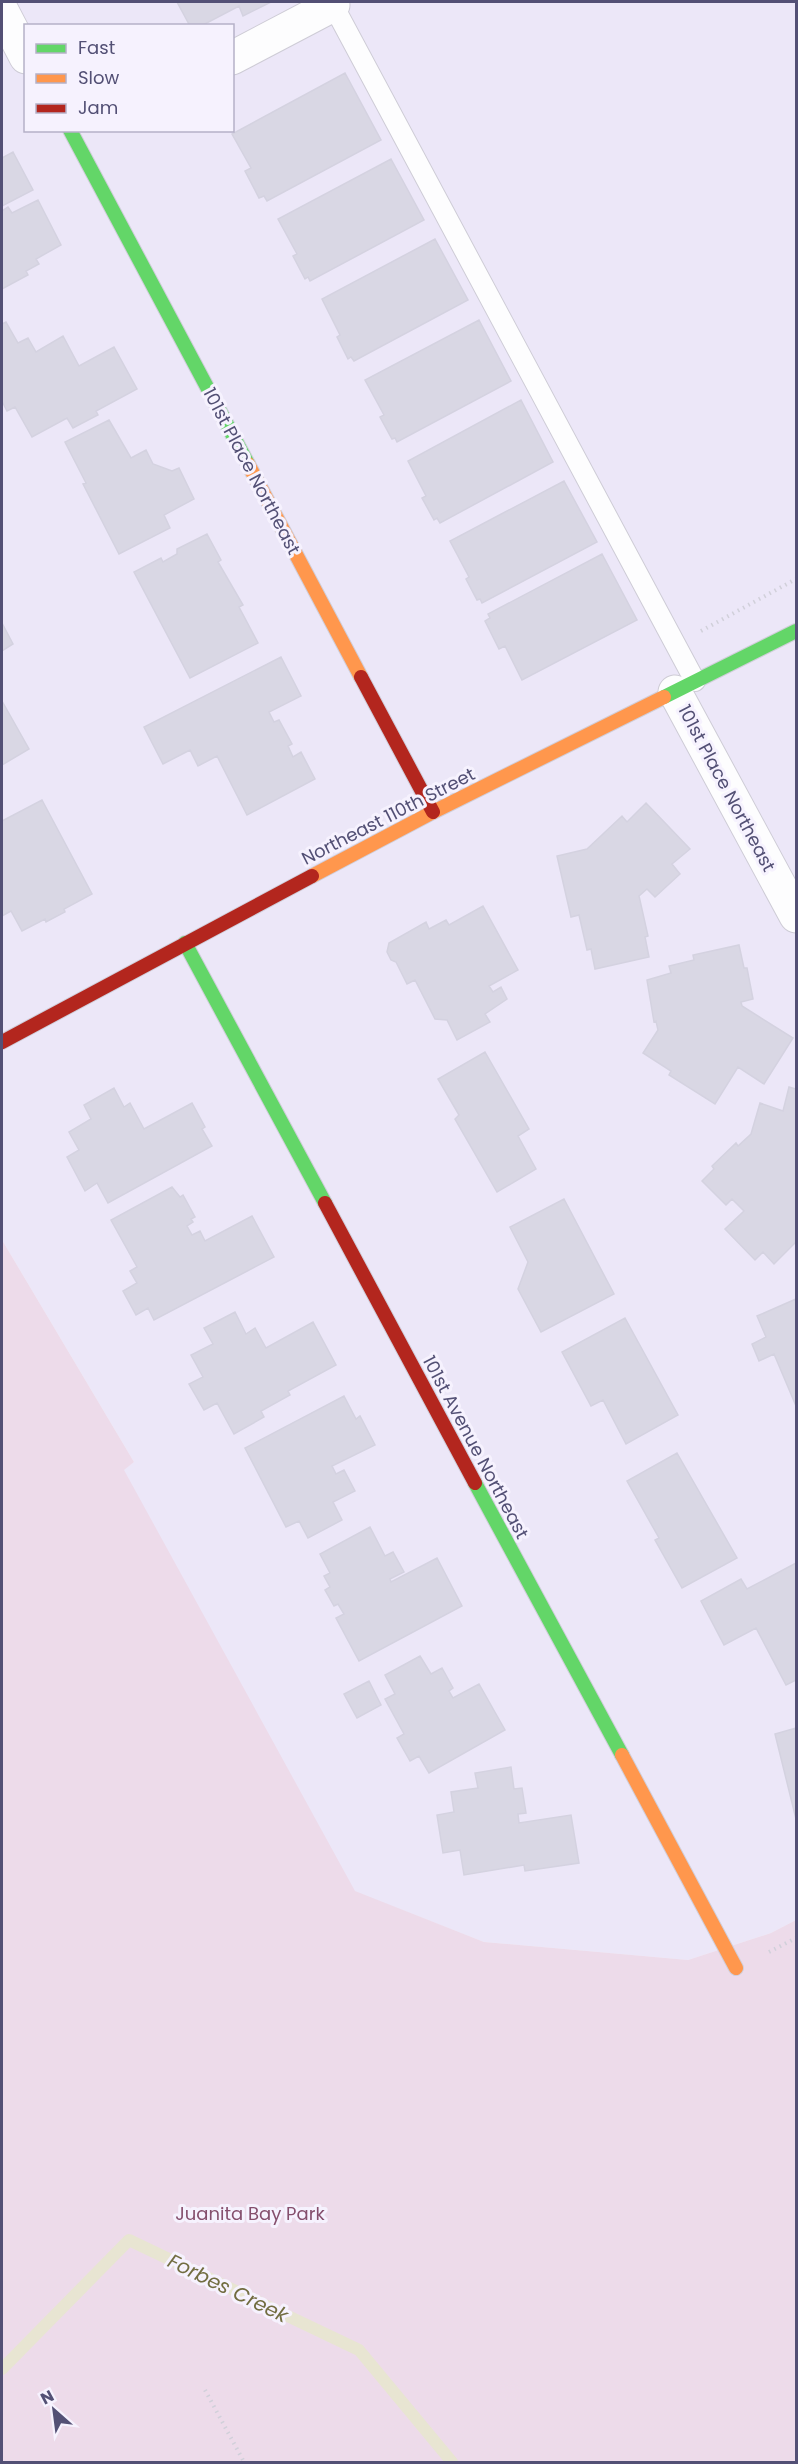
<svg xmlns="http://www.w3.org/2000/svg" width="798" height="2464" viewBox="0 0 798 2464" font-family="Poppins,sans-serif">
  <style>
    .residential { fill: #ece7f8; fill-rule: evenodd }
    .green { fill: #eddbea }
    .lines { fill: none; stroke-linecap: round; stroke-linejoin: round }
    .stream { stroke: #e8e5d2; stroke-width: 12 }
    .building { fill: #d9d7e4; stroke: #d4d2e0; stroke-width: 1.5 }
    .lane-casing { stroke: #ceccd6; stroke-width: 22 }
    .street-casing { stroke: #ceccd6; stroke-width: 35 }
    .fast-casing { stroke: #d0ceda; stroke-width: 16 }
    .slow-casing { stroke: #d0ceda; stroke-width: 16 }
    .jam-casing { stroke: #d0ceda; stroke-width: 16 }
    .path { stroke: #d1d0da; stroke-width: 4; stroke-dasharray: 1.5 4.5; stroke-linecap: butt }
    .lane { stroke: #fdfdfe; stroke-width: 20 }
    .street { stroke: #fdfdfe; stroke-width: 33 }
    .fast { stroke: #63d668; stroke-width: 14 }
    .slow { stroke: #ff974d; stroke-width: 14 }
    .jam { stroke: #b3261e; stroke-width: 14 }
    .labels { text-anchor: middle; dominant-baseline: central; stroke-width: 6; stroke-linejoin: round; paint-order: stroke }
    .street-label { font-size: 18px; fill: #535075; stroke: #f6f2fe }
    .park-label { font-size: 18px; fill: #854f6d; stroke: #f6f2fe }
    .water-label { font-size: 20px; font-style: italic; fill: #726d41; stroke: #f6f2fe }
  </style>
  <rect width="100%" height="100%" fill="#f2f0f8"/>
  <path class="residential" d="M2 2H796V1920L771 1933 688 1960 484 1942 279 1862 88 1493 134 1462 2 1240ZM26 26H232V130H26Z"/>
  <path class="green" d="M2 1240 134 1462 124 1470 355 1891 484 1942 688 1960 771 1933 796 1920V2462H2Z"/>
  <g class="lines">
    <path class="stream" d="M2 2369 129 2240 359 2350 452 2462"/>
  </g>
  <path class="building" d="M177 2H271L243 16 239 6 201 26H190Z
    M345 73 381 140 267 201 264 196 259 198 245 171 251 168 232 134Z
    M13 152 33 190 2 206V158Z
    M391 159 424 220 310 281 308 277 305 279 293 256 297 254 278 219Z
    M38 200 61 245 36 259 39 264 26 271 28 275 2 289V211L8 207 12 213Z
    M435 239 468 300 354 361 351 357 348 359 337 337 340 335 322 299Z
    M479 320 511 381 397 442 395 438 392 439 380 417 384 415 365 380Z
    M6 322 18 343 28 338 36 352 63 336 79 366 114 347 137 389 96 411 98 415 73 428 67 418 32 437 15 407 7 411 2 401V324Z
    M521 400 553 462 440 523 437 518 434 520 422 498 426 496 408 461Z
    M109 420 131 458 146 450 153 464 172 471 179 468 194 499 164 515 170 528 119 554 83 484 86 483 65 442Z
    M564 481 597 542 482 603 480 599 477 600 466 579 469 577 450 541Z
    M207 534 221 560 218 562 243 605 239 607 258 643 190 678 134 572 161 558 163 562 177 554V549Z
    M602 554 637 620 522 680 505 646 499 649 485 621 490 618 488 614Z
    M2 623 13 644 2 651Z
    M281 657 301 696 269 712 274 722 279 720 292 744 288 746 293 757 301 752 315 779 247 815 217 756 198 766 190 750 163 764 144 727Z
    M2 701 29 749 2 765Z
    M42 800 92 894 64 909 65 912 46 922 45 919 22 931 11 911 2 916V821Z
    M646 803 690 849 672 864 680 874 655 897 647 889 639 896 648 936 645 937 649 957 595 969 591 949 587 950 579 915 571 917 557 856 587 849 622 816 627 822Z
    M483 906 518 970 489 986 493 992 501 987 507 999 485 1014 490 1022 457 1040 447 1020 435 1019 415 980 407 984 396 962 391 960 387 952 389 943 426 922 429 929 446 920 449 925Z
    M739 945 744 968H747L753 999 741 1002 742 1006 793 1038 764 1084 738 1067 715 1104 669 1075 671 1071 643 1053 658 1030 656 1021 654 1022 647 980 671 973 669 966 694 960 693 955Z
    M485 1052 529 1129 518 1136 536 1169 497 1192 455 1119 459 1115 438 1079Z
    M789 1087 796 1089V1242L774 1264 763 1252 755 1260 725 1229 744 1211 732 1199 726 1205 702 1181 714 1169 712 1166 736 1143 738 1146 751 1134 760 1103 783 1111Z
    M114 1088 124 1107 130 1103 144 1129 192 1103 205 1127 202 1129 212 1146 108 1203 97 1183 85 1191 67 1157 79 1150 69 1132 91 1119 84 1105Z
    M172 1187 180 1197 183 1195 195 1217 191 1219 193 1222 187 1226 192 1235 200 1231 205 1241 252 1216 274 1257 154 1320 148 1308 136 1315 123 1291 137 1283 130 1271 137 1267 111 1220Z
    M564 1199 614 1294 541 1332 518 1289 528 1262 510 1227Z
    M796 1299V1406L774 1354 759 1361 752 1344 766 1337 757 1316Z
    M235 1312 246 1334 255 1328 266 1348 313 1322 336 1365 288 1391 290 1395 261 1411 264 1417 234 1434 217 1403 204 1410 189 1384 203 1377 191 1355 213 1344 204 1328Z
    M625 1318 678 1415 626 1444 603 1400 591 1406 562 1352Z
    M344 1396 356 1419 360 1416 375 1445 332 1466 336 1474 344 1470 355 1491 333 1502 342 1520 308 1538 299 1521 286 1527 245 1448Z
    M677 1453 737 1558 682 1588 655 1540 659 1538 627 1481Z
    M370 1527 385 1556 393 1552 404 1572 390 1579 391 1582 437 1558 462 1606 359 1661 336 1618 344 1614 338 1604 334 1606 325 1590 330 1587 324 1576 330 1573 320 1554Z
    M796 1563V1680L786 1685 756 1628 724 1645 701 1601 741 1579 747 1589Z
    M420 1656 431 1674 442 1668 453 1688 449 1691 453 1698 479 1684 505 1730 429 1773 419 1756 410 1761 397 1738 404 1734 385 1699 395 1694 385 1675Z
    M369 1681 381 1705 357 1718 344 1694Z
    M796 1728V1819L775 1734Z
    M511 1767 514 1789 522 1788 526 1813 518 1814 519 1823 571 1815 579 1863 525 1871 524 1865 464 1875 460 1850 443 1853 437 1815 454 1812 451 1792 478 1788 475 1773Z"/>
  <g class="lines">
    <g class="lane-casing">
      <path id="lane" d="M333 5 695 681"/>
    </g>
    <g class="street-casing">
      <path id="street" d="M2 11 26 57
        M232 58 333 5
        M675 692 796 916"/>
    </g>
    <g class="fast-casing">
      <path id="fast" d="M70 130 248 464
        M664 697 796 631
        M185 943 325 1203
        M475 1483 622 1755"/>
    </g>
    <g class="slow-casing">
      <path id="slow" d="M248 464 361 677
        M312 876 433 812 664 697
        M622 1755 736 1968"/>
    </g>
    <g class="jam-casing">
      <path id="jam" d="M361 677 433 812
        M2 1042 312 876
        M325 1203 475 1483"/>
    </g>
    <path class="path" d="M701 631 796 579
      M769 1952 796 1938
      M205 2390 244 2462"/>
    <use href="#lane" class="lane"/>
    <use href="#street" class="street"/>
    <use href="#fast" class="fast"/>
    <use href="#slow" class="slow"/>
    <use href="#jam" class="jam"/>
  </g>
  <g class="labels">
    <g class="street-label">
      <text transform="translate(252 471) rotate(62)">101st Place Northeast</text>
      <text transform="translate(727 788) rotate(62)">101st Place Northeast</text>
      <text transform="translate(388 816) rotate(-27)">Northeast 110th Street</text>
      <text transform="translate(476 1447) rotate(62)">101st Avenue Northeast</text>
    </g>
    <g class="park-label">
      <text x="250" y="2213">Juanita Bay Park</text>
    </g>
    <g class="water-label">
      <text transform="translate(228 2288) rotate(26)">Forbes Creek</text>
    </g>
  </g>
  <rect width="798" height="2464" fill="none" stroke="#535075" stroke-width="6"/>
  <rect x="24" y="24" width="210" height="108" fill="#f6f2fe" stroke="#b5b1c7" stroke-width="1.5"/>
  <rect x="36" y="44" width="30" height="9" fill="#63d668" stroke="#b5b1c7" stroke-width="1.5"/>
  <text x="78" y="54" font-size="18" fill="#535075">Fast</text>
  <rect x="36" y="74" width="30" height="9" fill="#ff974d" stroke="#b5b1c7" stroke-width="1.5"/>
  <text x="78" y="84" font-size="18" fill="#535075">Slow</text>
  <rect x="36" y="104" width="30" height="9" fill="#b3261e" stroke="#b5b1c7" stroke-width="1.5"/>
  <text x="78" y="114" font-size="18" fill="#535075">Jam</text>
  <g transform="translate(54 2410) rotate(332)" stroke="#f6f2fe" stroke-width="4.5" paint-order="stroke">
  <path d="M0-4.5L10 22L0 15L-10 22Z" fill="#535075"/>
  <text y="-9" font-size="16" font-weight="bold" text-anchor="middle" fill="#535075">N</text>
  </g>
</svg>
